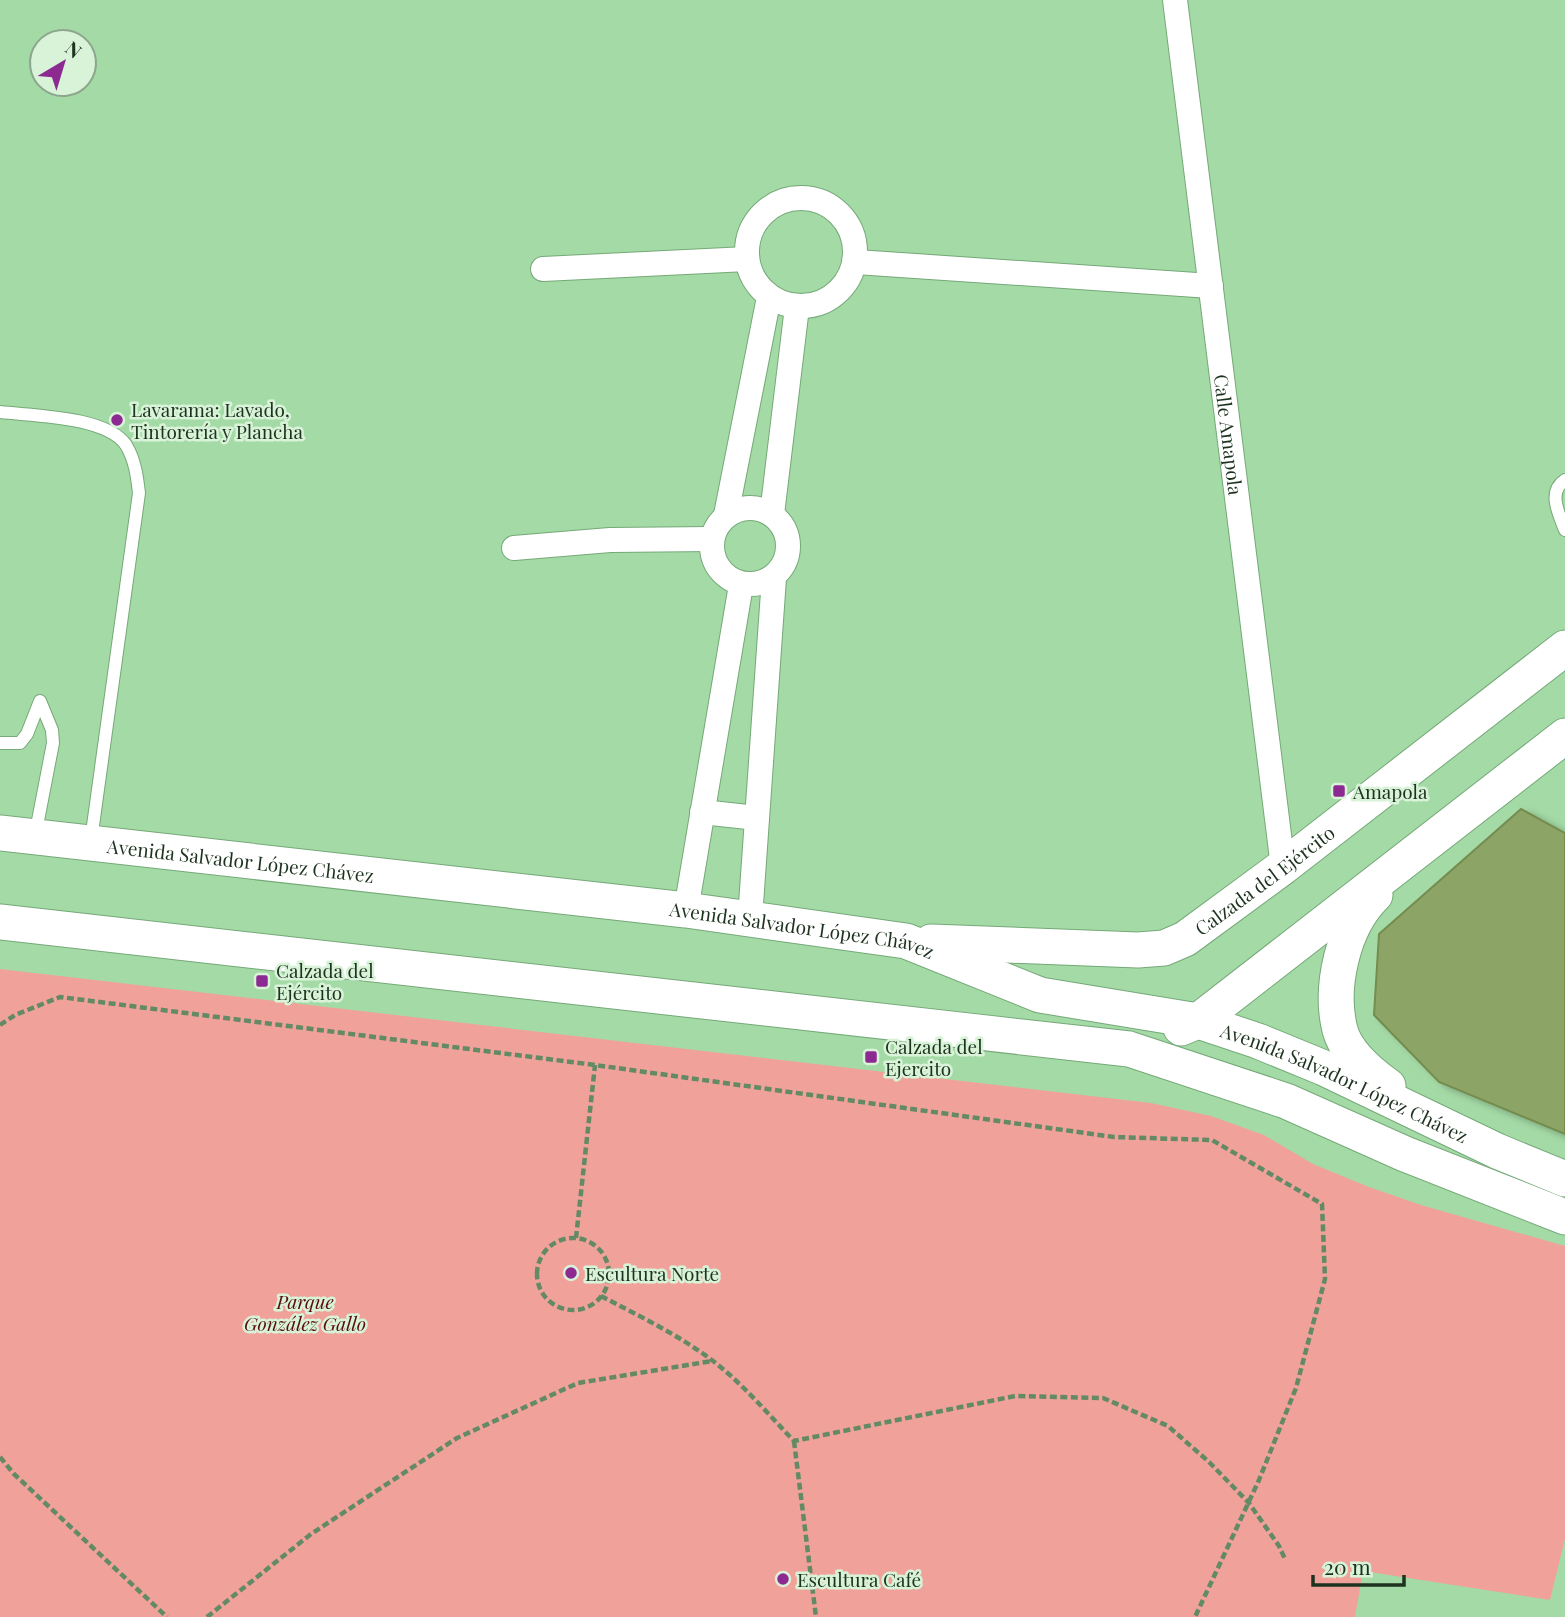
<svg xmlns="http://www.w3.org/2000/svg" width="1565" height="1617" viewBox="0 0 1565 1617" font-family="'Playfair Display',serif">
  <style>
    .green { fill: #f0a29a }
    .building { fill: #8ca466; stroke: #758c4f; stroke-width: 2; filter: url(#shadow) }
    .lines { fill: none; stroke-linecap: round; stroke-linejoin: round }
    .lane-casing { stroke: #75a978; stroke-width: 14 }
    .street-casing { stroke: #75a978; stroke-width: 26 }
    .secondary-casing { stroke: #75a978; stroke-width: 37 }
    .path { stroke: #638a65; stroke-width: 4.5; stroke-dasharray: 7 3.5; stroke-linecap: butt }
    .lane { stroke: #fff; stroke-width: 12 }
    .street { stroke: #fff; stroke-width: 24 }
    .secondary { stroke: #fff; stroke-width: 35 }
    .poi-dot { fill: #8d2a92; stroke: #d8f3d8; stroke-width: 2.5 }
    .labels { text-anchor: middle; dominant-baseline: central; stroke-width: 5; stroke-linejoin: round; paint-order: stroke }
    .poi-label { font-size: 19px; fill: #1d331f; stroke: #d8f3d8; text-anchor: start }
    .street-label { font-size: 19px; fill: #1d331f; stroke: #d8f3d8 }
    .park-label { font-size: 19px; font-style: italic; fill: #590c0e; stroke: #d8f3d8 }
  </style>
  <defs>
    <filter id="shadow"><feDropShadow dx="8" dy="4.5" stdDeviation="3.5" flood-color="#0004"/></filter>
  </defs>
  <rect width="100%" height="100%" fill="#a4daa6"/>
  <path class="green" d="M0 969 1151 1103 1211 1116 1264 1135 1313 1164 1369 1187 1421 1205 1565 1246V1539L1550 1600 1363 1571 1355 1617H0Z"/>
  <path class="building" d="M1521 809 1565 833V1134L1439 1082 1374 1015 1379 934Z"/>
  <g class="lines">
    <g class="lane-casing">
      <path id="lane" d="M0 412C32 416 106 416 126 445 135 460 137 476 139 493L91 840
        M1565 480C1547 492 1559 514 1565 530
        M0 743H20L27 734 40 701
        M35 836 53 743 52 730 40 701"/>
    </g>
    <g class="street-casing">
      <g id="street">
        <path id="s1" d="M1175 0 1283 867"/>
        <circle cx="801" cy="252" r="54"/>
        <path d="M856 262 1211 286"/>
        <path d="M543 269 747 259"/>
        <circle cx="750" cy="546" r="38"/>
        <path d="M772 514 797 307"/>
        <path d="M726 515 769 297"/>
        <path d="M514 548 610 540 711 539"/>
        <path d="M702 812 757 818"/>
        <path d="M686 910 741 585"/>
        <path d="M750 918 774 578"/>
      </g>
    </g>
    <g class="secondary-casing">
      <g id="secondary">
        <path id="s2" d="M0 833 686 910 906 941 1040 995 1198 1021 1258 1041 1324 1068 1497 1151 1565 1179"/>
        <path d="M1375 895C1343 926 1329 987 1340 1030 1346 1053 1370 1073 1388 1086"/>
        <path d="M0 922 1129 1049 1286 1101 1405 1154 1565 1217"/>
        <path id="s3" d="M931 942 1138 950 1164 948 1185 939 1283 867 1565 648"/>
        <path d="M1181 1028 1198 1021 1565 736"/>
      </g>
    </g>
    <path class="path" d="M0 1025 15 1015 60 997 595 1065 1114 1137 1212 1140 1322 1204 1325 1279 1296 1388 1259 1480 1195 1617
      M576 1238 595 1065
      M537 1274a36 36 0 1 1 72 0a36 36 0 1 1-72 0Z
      M601 1296C639 1316 679 1335 713 1361 743 1384 768 1414 794 1441L1015 1396 1103 1398 1168 1426 1209 1462 1249 1503 1279 1546 1285 1559
      M794 1441 816 1617
      M0 1457 14 1474 167 1617
      M207 1617 311 1534 457 1438 578 1383 712 1361"/>
    <use href="#lane" class="lane"/>
    <use href="#street" class="street"/>
    <use href="#secondary" class="secondary"/>
  </g>
  <g class="poi-dot">
    <circle cx="117" cy="420" r="7"/>
    <rect x="1332" y="784" width="14" height="14" rx="3.5"/>
    <rect x="255" y="974" width="14" height="14" rx="3.5"/>
    <rect x="864" y="1050" width="14" height="14" rx="3.5"/>
    <circle cx="571" cy="1273" r="7"/>
    <circle cx="783" cy="1579" r="7"/>
  </g>
  <g class="labels">
    <g class="poi-label">
      <text x="131" y="409">Lavarama: Lavado,<tspan x="131" dy="22">Tintorería y Plancha</tspan></text>
      <text x="1353" y="791">Amapola</text>
      <text x="276" y="970">Calzada del<tspan x="276" dy="22">Ejército</tspan></text>
      <text x="885" y="1046">Calzada del<tspan x="885" dy="22">Ejercito</tspan></text>
      <text x="585" y="1273">Escultura Norte</text>
      <text x="797" y="1579">Escultura Café</text>
    </g>
    <g class="street-label">
      <text stroke="none"><textPath href="#s1" startOffset="438">Calle Amapola</textPath></text>
      <text stroke="none"><textPath href="#s2" startOffset="242">Avenida Salvador López Chávez</textPath></text>
      <text stroke="none"><textPath href="#s3" startOffset="355">Calzada del Ejército</textPath></text>
      <text stroke="none"><textPath href="#s2" startOffset="808">Avenida Salvador López Chávez</textPath></text>
      <text stroke="none"><textPath href="#s2" startOffset="1376">Avenida Salvador López Chávez</textPath></text>
    </g>
    <g class="park-label">
      <text x="305" y="1301">Parque<tspan x="305" dy="22">González Gallo</tspan></text>
    </g>
  </g>
  <g transform="translate(63 63) rotate(38)"><circle r="33" fill="#d8f3d8" stroke="#8da68e" stroke-width="2"/>
  <path d="M0-5L12 26L0 18L-12 26Z" fill="#8d2a92"/>
  <text y="-10" font-size="19" font-weight="bold" text-anchor="middle" fill="#1d331f">N</text>
  </g>
  <path d="M1313 1575v10h91v-10" fill="none" stroke="#1d331f" stroke-width="3.5"/>
  <text x="1324" y="1575" font-size="21" fill="#1d331f" stroke="#d8f3d8" stroke-width="5" paint-order="stroke">20 m</text>
</svg>
